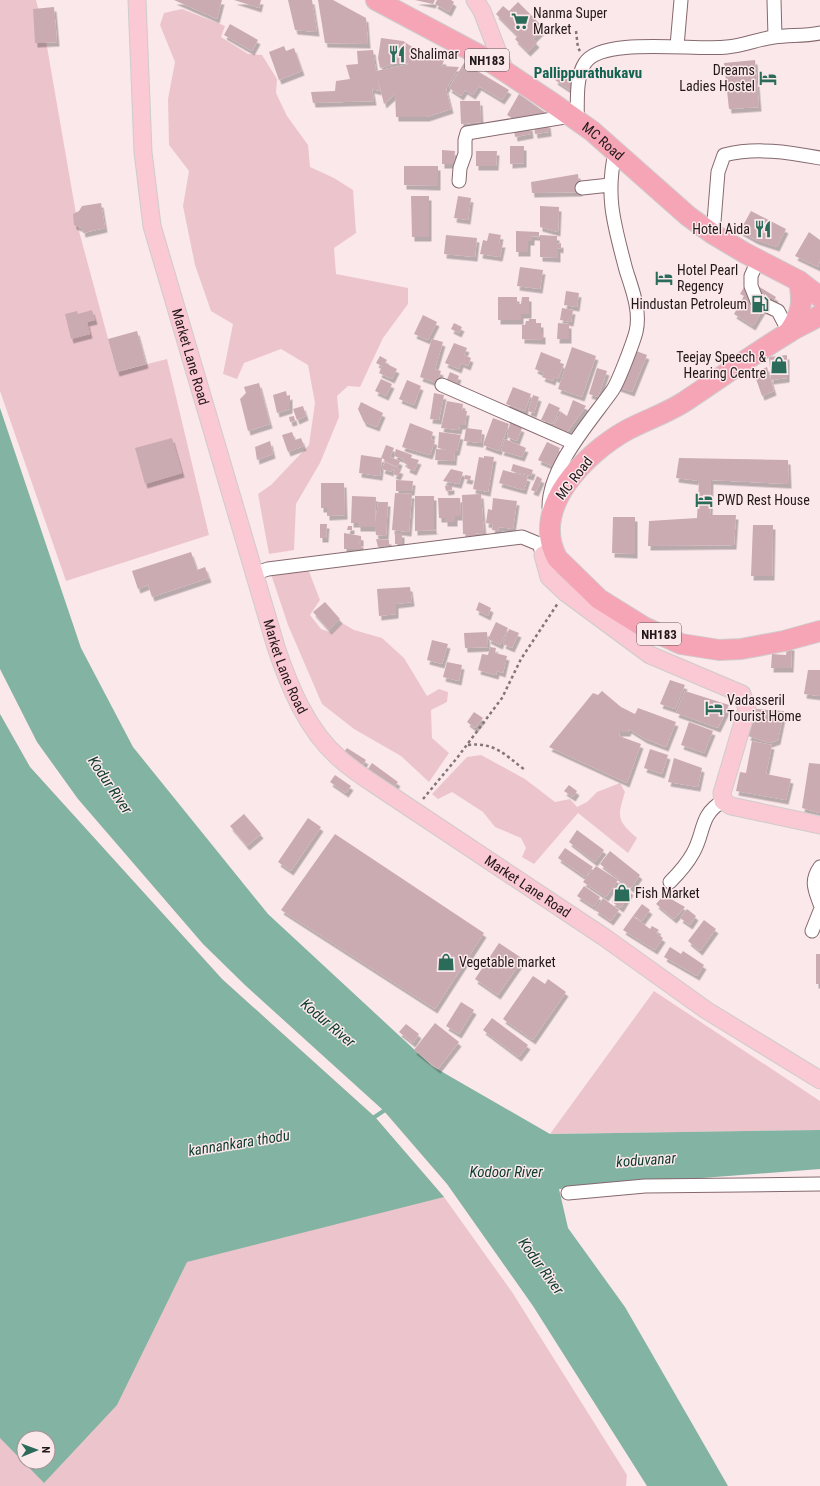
<svg xmlns="http://www.w3.org/2000/svg" width="820" height="1486" viewBox="0 0 820 1486" font-family="'Roboto Condensed',sans-serif">
  <style>
    .green { fill: #ecc5cc; fill-rule: evenodd }
    .water { fill: #83b3a3; fill-rule: evenodd }
    .lines { fill: none; stroke-linecap: round; stroke-linejoin: round }
    .stream { stroke: #83b3a3; stroke-width: 4 }
    .building { fill: #caabb1; filter: url(#shadow) }
    .minor-casing { stroke: #85696e; stroke-width: 15 }
    .major-casing { stroke: #cecccc; stroke-width: 19 }
    .highway-casing { stroke: #cecccc; stroke-width: 22 }
    .path { stroke: #847678; stroke-width: 2.5; stroke-dasharray: 3 3; stroke-linecap: butt }
    .minor { stroke: #fff; stroke-width: 13 }
    .major { stroke: #fac9d3; stroke-width: 17 }
    .highway { stroke: #f6a5b6; stroke-width: 20 }
    .labels { text-anchor: middle; dominant-baseline: central; stroke-width: 3; stroke-linejoin: round; paint-order: stroke }
    .shield { fill: #fbe8eb; stroke: #635658; stroke-width: 1 }
    .shield-label { font-size: 13px; font-weight: bold; fill: #221719 }
    .poi-label { font-size: 14px; fill: #221719; stroke: #fbe8eb; text-anchor: start }
    .street-label { font-size: 14px; fill: #221719; stroke: #fbe8eb }
    .neighbourhood-label { font-size: 15px; font-weight: bold; fill: #11624f; stroke: #fbe8eb }
    .water-label { font-size: 15px; font-style: italic; fill: #0d3a2e; stroke: #fbe8eb }
  </style>
  <defs>
    <filter id="shadow"><feDropShadow dx="2.5" dy="4.5" stdDeviation="0" flood-color="#0004"/></filter>
  </defs>
  <rect width="100%" height="100%" fill="#fbe8eb"/>
  <path class="green" d="M0 0H36L46 41 79 231 117 372 167 359 209 535 66 581 0 391Z
    M182 9 225 26 221 37 248 54 262 55 277 79 276 93 287 116 308 145 310 167 334 178 353 190 356 233 334 248 336 274 408 288V304L383 338 360 387 348 386 337 396 339 417 320 463 296 504 294 550 269 554 258 494 271 485 309 445 315 403 308 365 281 349 244 363 237 379 223 374 233 324 211 311 195 265 183 206 189 171 169 145 168 99 175 62 160 25 164 13Z
    M308 569 320 600 310 615 321 629 332 633 342 623 354 630 382 638 404 658 427 696 439 689 448 692 447 702 431 710 432 738 449 753 429 782 401 756 354 729 322 704 288 625 271 574Z
    M0 714 30 767 222 979 375 1117 444 1197 512 1292 627 1475 626 1486H0ZM24 1438H48V1462H24Z
    M481 755 525 779 555 802 570 799 577 807 587 802 597 792 620 783 625 792C617 818 617 820 637 838L628 853 578 813 534 864 522 857 526 848 521 838 495 827 483 812 452 792 438 799 432 794 467 757Z
    M654 991 820 1101V1130L550 1134Z"/>
  <path class="water" d="M0 408 81 648 133 747 268 914 432 1066 550 1134 820 1130V1169L559 1189 568 1228 625 1307 728 1486H647L533 1306 447 1184 384 1111 246 986 203 944 78 799 37 742 0 669Z
    M0 714 30 767 222 979 375 1117 444 1197 187 1262 117 1405 44 1483 0 1438ZM24 1438H48V1462H24Z"/>
  <g class="lines">
    <path class="stream" d="M370 1120 388 1108"/>
  </g>
  <path class="building" d="M174 0H222L217 19Z
    M234 0H261L259 8Z
    M288 0H312L317 32 295 30Z
    M318 0H333L366 18 368 44 325 43Z
    M415 0H435L433 4Z
    M437 0H451L454 2 449 12 435 4Z
    M518 2 544 28 533 39 537 43 528 52 515 39 518 36 496 14 503 6 509 11Z
    M54 7 57 42 35 43 33 9Z
    M230 24 258 40 252 51 224 35Z
    M381 38 403 41 417 50 415 59 444 60 442 66 459 67 446 89 451 109 427 117H396L395 94 384 104 377 76 380 91 372 89 374 101 313 103 311 92 335 91 336 81 350 79 346 65 358 64 357 51 373 50 376 71 410 64 401 62 380 68 378 58Z
    M284 46 286 51 294 48 302 71 279 80 269 52Z
    M755 60 759 107 729 109 724 63Z
    M464 63 509 90 502 100 479 86 473 95 465 90 461 96 449 88Z
    M561 70 576 81 570 90 555 80Z
    M519 94 546 113 542 120 520 123 507 115Z
    M460 101H480L481 122 461 124Z
    M548 123 549 132 535 134 534 125Z
    M530 126 531 134 515 137 514 128Z
    M510 146H524V163L510 164Z
    M442 150 455 151 454 164H442Z
    M476 151H497L496 166H476Z
    M404 166H438V186L404 185Z
    M578 174 580 192 532 193 531 182Z
    M411 196H429V237H412Z
    M458 196 471 198 468 220 454 218Z
    M101 203 105 228 83 233 82 228 74 225 73 214 79 211 82 206Z
    M540 206 559 207 558 232 540 227Z
    M751 211 786 229 777 247 756 240 740 231Z
    M516 231 539 232V239L537 236H532V241H528V252H516Z
    M809 232 820 240V260L818 267 795 256Z
    M489 233 501 235 499 243H503L500 257 480 254 483 240 487 241Z
    M446 235 477 238 475 257 444 254Z
    M540 235 557 236V244L561 243V249L558 248V258L540 257Z
    M520 267 543 270 540 289 517 286Z
    M748 280 776 297 768 311 763 309 753 326 734 314 744 296 740 294Z
    M566 291 579 293 577 307 564 305Z
    M498 297H517V303L521 304 522 297H529V314H521V320H498Z
    M562 308 573 310 571 322 560 320Z
    M92 310 95 320 87 322 90 334 71 339 65 314 77 311 78 314Z
    M423 315 437 322 428 340 414 334Z
    M529 319H536V323H541V333H543V340L522 339V325H525L526 321H529Z
    M454 323 462 327 459 333 451 329Z
    M558 323 569 324V339H557Z
    M137 331 146 364 117 372 108 339Z
    M432 339 443 342 435 369 441 371 437 383 420 377Z
    M454 343 467 348 464 355 471 358 468 366 461 363 459 369 445 363Z
    M572 347 596 356 582 397 558 389Z
    M631 349 647 355 632 392 615 386Z
    M541 352 561 360 560 363 564 364 558 379 554 377 553 381 542 377 544 373 535 369Z
    M787 355V378L771 380 769 357Z
    M380 356 387 360 385 363 397 369 392 379 379 373 382 366 376 363Z
    M767 367 774 391 762 396 754 373Z
    M597 368 607 371 598 397 589 394Z
    M450 372 459 376 455 386 446 382Z
    M381 379 392 384 386 396 375 391Z
    M407 380 421 386 414 405 399 399Z
    M259 383 270 424 248 431 240 399 246 393 244 387Z
    M513 387 531 394 525 411 506 404Z
    M286 391 287 396 290 395V409L277 413 273 395Z
    M434 393 444 395 439 420 430 419Z
    M533 395 539 397 534 413 528 411Z
    M573 400 586 406 565 435 551 431 561 412 567 416Z
    M447 401 463 404 462 411H467L465 425H460L459 430 441 428Z
    M361 402 383 413 377 427 364 422 358 409Z
    M549 403 560 408 553 424 541 420Z
    M303 406 306 416 297 420 293 409Z
    M294 416 295 421 290 422 289 417Z
    M493 418 509 424 499 451 483 445Z
    M410 423 433 432 431 439 435 441 430 455 402 447Z
    M510 423 522 428 517 441 507 437Z
    M466 428 482 430 481 443 464 441Z
    M292 432 295 440 301 438 304 446 288 452 282 435Z
    M439 432 461 435 457 451H455L454 461 435 460 436 449 448 450 438 448Z
    M172 438 182 473 145 484 135 448Z
    M505 439 526 448 522 457 501 451Z
    M270 441 273 454 257 460 255 447Z
    M547 442 560 448 552 466 538 460Z
    M386 445 394 448 390 457 400 461 398 467 384 461 385 460 382 458 380 476 359 473 361 455 381 458Z
    M396 449 412 455 411 458 419 460 414 471 407 468 408 465 403 462 404 459 394 456Z
    M484 456 494 457 488 492 473 489 479 457 484 458Z
    M679 458 788 460 789 484 711 480 710 515H736L734 545 648 546 649 521 697 518 699 481 676 478Z
    M385 462 401 470 398 476 393 474 395 471 392 469 391 472 382 469Z
    M513 464 533 470 531 476 511 471Z
    M451 469 463 472 459 484 443 481Z
    M503 470 528 477 524 490 499 483Z
    M465 475 471 476 470 480 464 479Z
    M537 476 542 479 536 492 531 490Z
    M396 480 413 481 412 491H396Z
    M321 483H344L345 515 327 516V508H321Z
    M445 486H452V490L446 491Z
    M395 493 412 494 409 532 392 530Z
    M481 494 484 534 475 533V537L466 538V534H463L462 495Z
    M352 496 376 497 375 524 378 502H388L386 536 376 535 375 527H358V523H351Z
    M415 496H434V529L436 530 415 531Z
    M438 498H460L461 516H455V522H445V518H439Z
    M493 498 517 501 513 529 499 527 498 531 492 530 493 524 486 523 488 509 492 510Z
    M613 517H635V554L612 553Z
    M320 524H327L326 538H320Z
    M753 525H773L772 576H751Z
    M348 526H352V530H347Z
    M344 533 361 536V542L357 543H361V549H344Z
    M395 533H402V544H395Z
    M376 539 389 540V546L378 547Z
    M191 552 197 570 205 567 209 578 152 597 148 585 138 589 132 571Z
    M410 587 412 602 396 604V614L379 616 377 589Z
    M325 602 340 619 329 630 313 612Z
    M479 602 491 608 488 616 476 610Z
    M496 622 508 628 500 645 488 639Z
    M509 629 519 633 512 648 503 644Z
    M487 632 488 647 465 648 464 633Z
    M432 640 448 644 442 664 427 660Z
    M787 646H792L791 668H771L772 654 786 655Z
    M490 647 496 648 495 653 507 656 503 673 497 671 496 675 478 670 482 654 488 655Z
    M447 662 462 665 459 681 443 677Z
    M808 670H820V696L804 694Z
    M670 680 685 685 675 709 660 704Z
    M602 691 621 707 635 714 638 708 676 722 666 747 645 739 629 729 628 732H620L619 736 641 744 627 783 549 747 593 693 598 695Z
    M685 691 729 705 718 728 676 713Z
    M756 709 784 711 778 740 770 743 748 736Z
    M474 712 483 718 475 728 467 722Z
    M689 722 713 731 704 753 681 745Z
    M752 741 772 745 766 774 791 779 786 800 736 791 740 772 746 773Z
    M347 748 366 760 363 765 344 752Z
    M650 749 668 755 662 774 644 768Z
    M674 758 702 768 698 787 668 782Z
    M372 763 398 782 394 787 368 769Z
    M809 763 820 764V813L802 808Z
    M335 775 351 786 346 793 330 782Z
    M569 785 577 791 573 797 564 791Z
    M244 814 261 834 247 846 230 826Z
    M308 818 321 827 291 871 278 862Z
    M577 830 604 850 595 862 569 842Z
    M335 834 484 933 435 1009 281 910Z
    M565 848 593 867 585 877 558 858Z
    M610 851 640 875 631 888 600 864Z
    M596 866 618 880 606 897 583 882Z
    M620 882 631 891 621 908 612 902 618 893 615 891Z
    M584 886 600 897 594 907 577 896Z
    M664 895 685 907 674 919 656 904Z
    M603 898 619 910 611 921 595 910Z
    M642 904 650 910 642 921 633 916Z
    M687 909 696 916 690 925 680 918Z
    M633 916 650 929 652 926 659 930 656 933 663 938 655 950 623 930Z
    M704 920 716 929 700 951 688 941Z
    M499 943 523 959 498 995 475 979Z
    M670 947 681 954 683 951 704 965 697 976 664 957Z
    M816 954H820V984H816Z
    M533 976 545 984 548 979 566 992 533 1040 503 1019Z
    M461 1002 474 1010 459 1034 446 1026Z
    M492 1018 528 1045 519 1057 483 1030Z
    M435 1023 459 1042 438 1069 414 1050Z
    M406 1024 419 1034 413 1043 399 1032Z"/>
  <g class="lines">
    <g class="minor-casing">
      <path id="minor" d="M774 0 775 37
        M677 46 681 0
        M577 120C578 103 575 78 585 63 602 36 697 51 727 47 743 46 758 39 774 37 790 35 805 36 820 33
        M459 181 460 168 465 154V140L467 133 571 116
        M582 188 610 185
        M713 234 718 172 724 155C756 147 788 152 820 158
        M758 260 751 276V286L757 301 778 311 789 332
        M442 385 574 443
        M549 507C549 467 590 422 612 391 618 383 633 343 636 332 641 311 632 289 626 270 615 227 605 198 615 153
        M253 574 268 569 522 537 539 544 543 555
        M820 867C810 881 815 890 820 904
        M670 882C679 873 687 864 693 853 705 832 699 815 723 801
        M812 931 820 911
        M568 1193 645 1186 820 1184"/>
    </g>
    <g class="major-casing">
      <g id="major">
        <path id="s1" d="M137 0 143 152 152 226 276 647C289 686 307 730 339 758 350 768 362 776 374 784L604 937 706 1010 820 1080"/>
        <path d="M475 0 482 11 505 71"/>
        <path d="M553 551 543 555 549 577 566 593 650 655 742 694 747 709 722 793 723 801 731 806 820 825"/>
      </g>
    </g>
    <g class="highway-casing">
      <g id="highway">
        <path id="s2" d="M376 0 483 57 551 102 592 131 688 216 713 234 745 253 799 281 820 297"/>
        <path d="M820 315C810 322 798 326 788 333 753 354 719 379 684 402 667 413 646 420 627 430 586 453 530 507 557 558L599 599 644 627 681 644 719 650 741 649 784 641 820 631"/>
        <path d="M789 332C802 313 803 303 799 281"/>
      </g>
    </g>
    <path class="path" d="M576 31 578 48 580 51
      M468 745C495 742 505 755 525 770
      M423 799 457 758 502 698 521 659 558 603"/>
    <use href="#minor" class="minor"/>
    <use href="#major" class="major"/>
    <use href="#highway" class="highway"/>
  </g>
  <defs>
    <g id="supermarket-bare" transform="scale(1.38)"><path d="M-6-5.5h2.5l.6 2H6L4.5 2H-2.5L-4.4-4H-6ZM-1.5 3.2a1.3 1.3 0 1 0 .1 0ZM3 3.2a1.3 1.3 0 1 0 .1 0Z" fill="#2b6b59" stroke="#fbe8eb" stroke-width="2.5" paint-order="stroke"/></g>
    <g id="restaurant-bare" transform="scale(1.38)"><path d="M-5-6h1v4h1v-4h1v4h1v-4h1v5L-1.5 .5V6h-2V.5L-5-1ZM5-6V6H3V1.5H1.5Q1.5-4 5-6Z" fill="#2b6b59" stroke="#fbe8eb" stroke-width="2.5" paint-order="stroke"/></g>
    <g id="hotel-bare" transform="scale(1.38)"><path d="M-6-4.5h1.5V1H6V5H4.5V3h-9V5H-6ZM-4 0a1.8 1.8 0 1 1 3.6 0ZM.5 0V-2.5h3Q6-2.5 6 0Z" fill="#2b6b59" stroke="#fbe8eb" stroke-width="2.5" paint-order="stroke"/></g>
    <g id="fuel-bare" transform="scale(1.38)"><path d="M-5.5-6h7V0h2V4h1.3V-2.5L3-4.5l.8-.8L6-3V5H2.5V1h-1V6h-7ZM-4.2-4.7v3.2H.2V-4.7Z" fill="#2b6b59" stroke="#fbe8eb" stroke-width="2.5" paint-order="stroke"/></g>
    <g id="shop-bare" transform="scale(1.38)"><path d="M-5-2.5h2.3a2.7 3.5 0 0 1 5.4 0H5L5.5 6h-11ZM-1.5-2.5h3a1.5 2.3 0 0 0-3 0Z" fill="#2b6b59" stroke="#fbe8eb" stroke-width="2.5" paint-order="stroke"/></g>
  </defs>
  <g fill-rule="evenodd">
    <use href="#supermarket-bare" x="520" y="21"/>
    <use href="#restaurant-bare" x="397" y="54"/>
    <use href="#hotel-bare" x="768" y="78"/>
    <use href="#restaurant-bare" x="763" y="229"/>
    <use href="#hotel-bare" x="664" y="278"/>
    <use href="#fuel-bare" x="760" y="304"/>
    <use href="#shop-bare" x="779" y="365"/>
    <use href="#hotel-bare" x="704" y="500"/>
    <use href="#hotel-bare" x="714" y="708"/>
    <use href="#shop-bare" x="622" y="893"/>
    <use href="#shop-bare" x="446" y="962"/>
  </g>
  <g class="labels">
    <g class="shield">
      <rect x="465" y="49" width="44" height="22" rx="3"/>
      <rect x="637" y="623" width="44" height="22" rx="3"/>
    </g>
    <g class="shield-label">
      <text x="487" y="60">NH183</text>
      <text x="659" y="634">NH183</text>
    </g>
    <g class="poi-label">
      <text x="533" y="13">Nanma Super<tspan x="533" dy="16">Market</tspan></text>
      <text x="410" y="54">Shalimar</text>
      <text x="755" y="70" text-anchor="end">Dreams<tspan x="755" dy="16">Ladies Hostel</tspan></text>
      <text x="750" y="229" text-anchor="end">Hotel Aida</text>
      <text x="677" y="270">Hotel Pearl<tspan x="677" dy="16">Regency</tspan></text>
      <text x="747" y="304" text-anchor="end">Hindustan Petroleum</text>
      <text x="766" y="357" text-anchor="end">Teejay Speech &amp;<tspan x="766" dy="16">Hearing Centre</tspan></text>
      <text x="717" y="500">PWD Rest House</text>
      <text x="727" y="700">Vadasseril<tspan x="727" dy="16">Tourist Home</tspan></text>
      <text x="635" y="893">Fish Market</text>
      <text x="459" y="962">Vegetable market</text>
    </g>
    <g class="street-label">
      <text stroke="none"><textPath href="#s2" startOffset="268">MC Road</textPath></text>
      <text stroke="none"><textPath href="#s1" startOffset="363">Market Lane Road</textPath></text>
      <text transform="translate(574 478) rotate(-52)">MC Road</text>
      <text stroke="none"><textPath href="#s1" startOffset="687">Market Lane Road</textPath></text>
      <text stroke="none"><textPath href="#s1" startOffset="1023">Market Lane Road</textPath></text>
    </g>
    <g class="neighbourhood-label">
      <text x="588" y="73">Pallippurathukavu</text>
    </g>
    <g class="water-label">
      <text transform="translate(110 785) rotate(56)">Kodur River</text>
      <text transform="translate(328 1023) rotate(40)">Kodur River</text>
      <text transform="translate(239 1143) rotate(-9)">kannankara thodu</text>
      <text transform="translate(646 1160) rotate(-4)">koduvanar</text>
      <text x="506" y="1172">Kodoor River</text>
      <text transform="translate(541 1266) rotate(54)">Kodur River</text>
    </g>
  </g>
  <g transform="translate(36 1450) rotate(89)"><circle r="19" fill="#fbe8eb" stroke="#a49497"/>
  <path d="M0-3L7 15L0 10L-7 15Z" fill="#2b6b59"/>
  <text y="-6" font-size="11" font-weight="bold" text-anchor="middle" fill="#221719">N</text>
  </g>
</svg>
